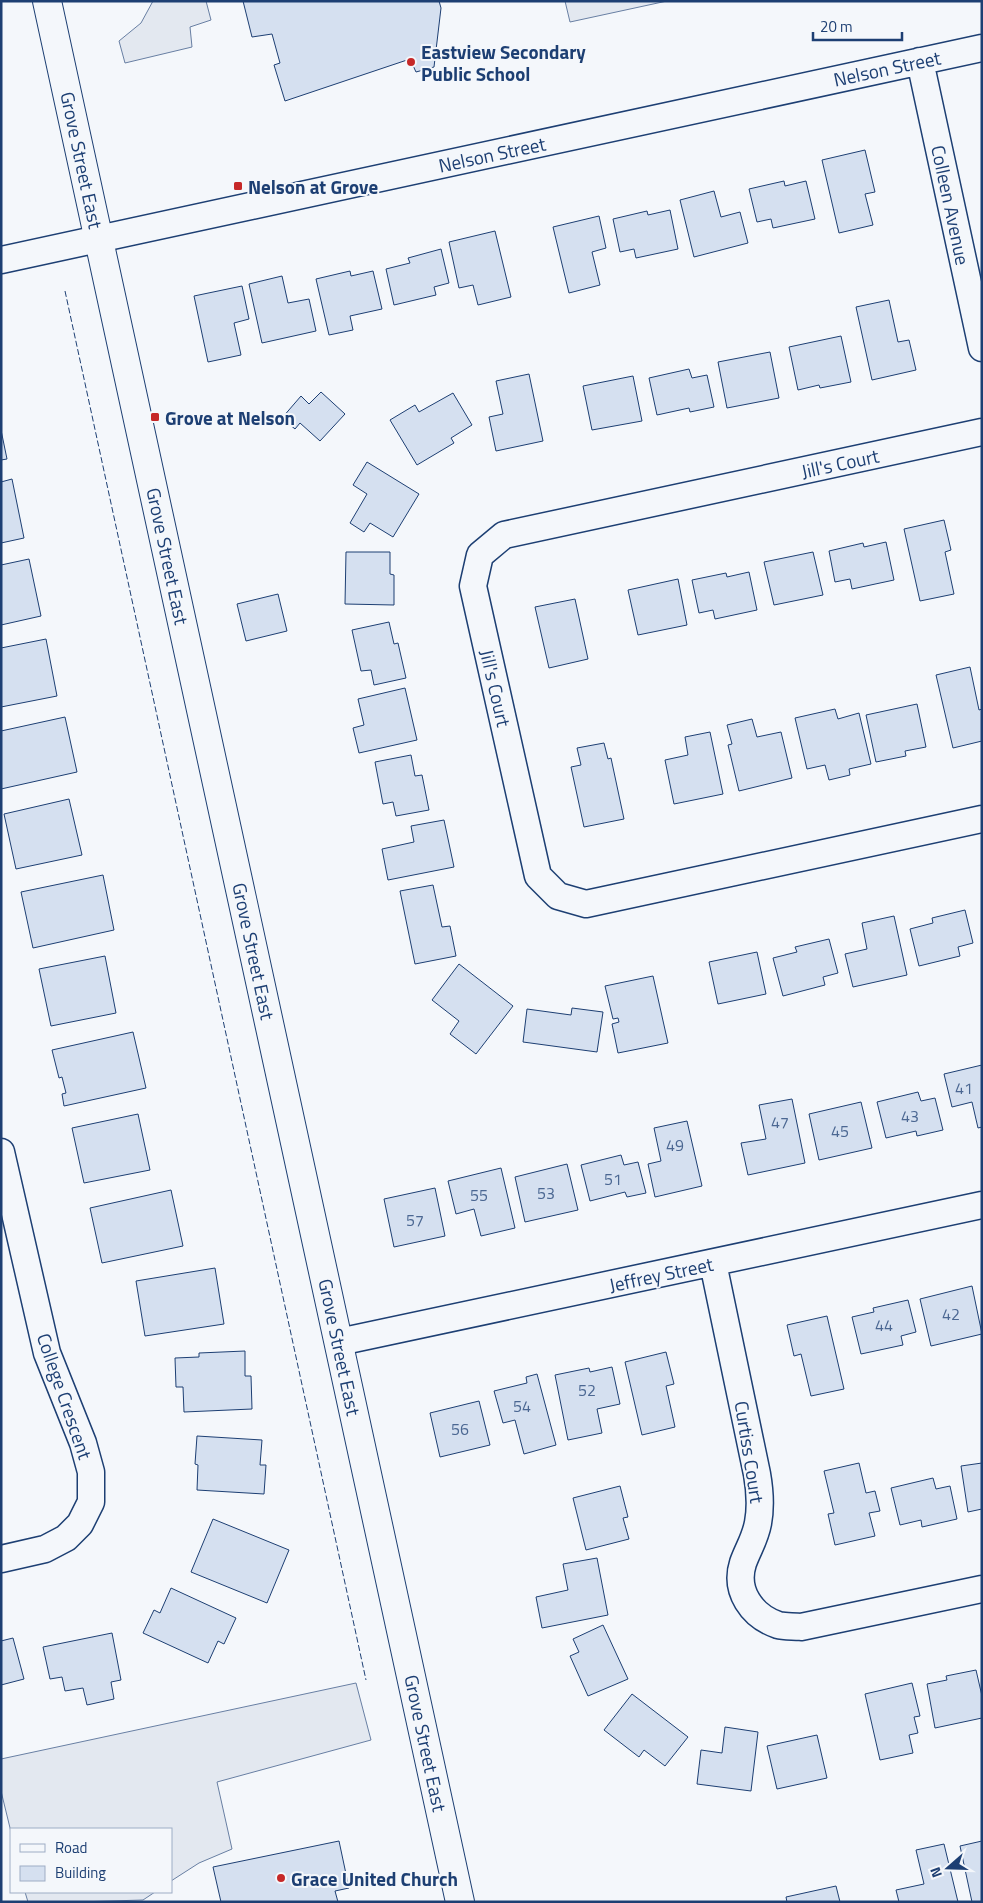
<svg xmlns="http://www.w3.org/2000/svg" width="983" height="1903" viewBox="0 0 983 1903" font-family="'Titillium Web',sans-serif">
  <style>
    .parking { fill: #e3e8f0; stroke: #687fa3 }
    .building { fill: #d5e0f0; stroke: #1d3f73 }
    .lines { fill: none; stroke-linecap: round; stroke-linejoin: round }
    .minor-casing { stroke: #1d3f73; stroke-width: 29 }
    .tertiary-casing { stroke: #1d3f73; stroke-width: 30 }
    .minor { stroke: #f4f7fb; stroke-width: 26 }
    .tertiary { stroke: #f4f7fb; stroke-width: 28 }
    .fence { stroke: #1d3f73; stroke-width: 1; stroke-dasharray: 6 2.5; stroke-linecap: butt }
    .poi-dot { fill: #c62828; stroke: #f4f7fb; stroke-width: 2 }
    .labels { text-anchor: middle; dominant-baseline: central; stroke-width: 4; stroke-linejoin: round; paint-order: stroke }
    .number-label { font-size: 16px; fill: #4b6792 }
    .poi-label { font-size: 19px; font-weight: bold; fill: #1d3f73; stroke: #f4f7fb; text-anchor: start }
    .street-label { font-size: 19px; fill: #1d3f73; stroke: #f4f7fb }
  </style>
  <rect width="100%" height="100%" fill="#f4f7fb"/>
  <path class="parking" d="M153 1H206L211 20 190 27 192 47 125 63 119 41 141 23Z
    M565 1H667L570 22Z
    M356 1683 371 1740 217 1782 232 1849 199 1863 171 1881V1829H11V1832L1 1791V1759Z
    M25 1892H155L143 1900 77 1902H28Z"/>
  <path class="building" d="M243 1H439L441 8 434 67 416 72 410 59 285 101 274 65 280 63 272 34 252 37Z
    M865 150 875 192 865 194 873 225 839 233 822 160Z
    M784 181 785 186 806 181 815 219 773 228 771 219 757 222 749 189Z
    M714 191 721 217 740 212 748 243 694 257 680 200Z
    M670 210 678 249 636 258 634 249 620 252 613 219 647 211 648 215Z
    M599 216 606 248 592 252 600 285 569 293 553 227Z
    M495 231 511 297 478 305 473 285 459 288 449 242Z
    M441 249 449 283 434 287 436 295 394 305 386 269 410 263 408 258Z
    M350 271 351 276 373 271 382 309 350 316 353 330 329 335 316 279Z
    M282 276 288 303 309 299 316 331 262 343 249 284Z
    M242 286 249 319 234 323 241 355 208 362 194 296Z
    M889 300 898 342 909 340 916 370 872 380 856 307Z
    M841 336 851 382 820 388 819 385 798 390 789 347Z
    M770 352 779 398 727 408 718 362Z
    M689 369 692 378 707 375 714 407 690 412 689 408 657 415 649 378Z
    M529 374 543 441 496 451 489 417 503 414 496 381Z
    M633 376 642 421 592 430 583 386Z
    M321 392 345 414 320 441 300 423 295 429 282 418 301 396 309 404Z
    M453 393 472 425 451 438 454 443 417 465 390 420 415 405 419 412Z
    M1 430 7 459 1 460Z
    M367 462 419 494 393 537 370 523 364 532 350 523 367 494 353 485Z
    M12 479 24 538 1 543V482Z
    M944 520 951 550 945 552 954 594 920 601 904 529Z
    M886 542 894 580 852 589 850 579 835 582 829 551 863 543 864 547Z
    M346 552H390V574L394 575V605L345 604Z
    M813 552 823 595 774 605 764 562Z
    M29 559 41 616 1 625V565Z
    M749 572 757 610 715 619 713 610 699 613 692 580 726 573 727 577Z
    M678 579 687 625 638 635 628 590Z
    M278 594 287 631 246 641 237 604Z
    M575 599 588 659 549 668 535 607Z
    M389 622 394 644 398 643 406 678 374 685 371 670 361 671 352 630Z
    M46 639 57 696 1 707V648Z
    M970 667 979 710 982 709V741L953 748 936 675Z
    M405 688 417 740 359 753 353 728 364 725 358 699Z
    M917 704 926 747 905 751 906 756 876 762 866 715Z
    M835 709 838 719 859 713 871 764 849 769 850 775 829 780 825 765 807 769 795 718Z
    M65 717 77 772 1 789V731Z
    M752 719 757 737 781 732 792 778 739 791 728 745 732 744 727 725Z
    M710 732 723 794 674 804 665 760 688 755 685 737Z
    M604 743 608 759 611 758 624 819 584 827 571 767 581 765 577 748Z
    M411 755 415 776 422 775 429 810 396 816 393 802 383 804 375 762Z
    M69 799 82 855 16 869 4 814Z
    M444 820 454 867 388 880 382 849 414 842 411 826Z
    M103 875 114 930 33 948 21 892Z
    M433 885 442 927 450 926 456 956 415 964 400 891Z
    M965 910 973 943 958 947 960 956 919 966 910 929 933 923 932 918Z
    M894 916 907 975 853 987 845 954 867 949 862 923Z
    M829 939 838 973 823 977 825 985 783 996 773 958 797 952 795 947Z
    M757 952 766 994 718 1004 709 962Z
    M105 956 116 1013 51 1026 39 969Z
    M459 964 513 1006 476 1054 450 1034 459 1021 432 1000Z
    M653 976 668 1043 618 1053 612 1024 619 1022 618 1018 613 1019 605 986Z
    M572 1008 603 1012 597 1052 523 1042 527 1009 571 1015Z
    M133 1032 146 1088 64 1106 62 1094 66 1093 62 1077 59 1078 52 1050Z
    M982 1065V1127L978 1128 972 1102 952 1107 944 1074Z
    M918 1092 921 1101 935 1098 943 1130 917 1136 916 1131 886 1138 877 1102Z
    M792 1099 805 1163 748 1175 741 1143 766 1139 759 1105Z
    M861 1102 872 1148 819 1160 809 1114Z
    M138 1114 150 1170 84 1183 72 1128Z
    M687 1121 702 1186 655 1197 648 1164 661 1161 654 1128Z
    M621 1155 624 1165 638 1162 646 1193 627 1197 625 1192 590 1201 581 1165Z
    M567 1164 578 1210 525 1222 515 1177Z
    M501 1168 515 1228 481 1236 474 1209 456 1214 448 1181Z
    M435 1188 445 1236 394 1247 384 1199Z
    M171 1190 183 1246 102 1263 90 1208Z
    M215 1268 224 1324 145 1336 136 1281Z
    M972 1286 982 1334 931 1346 920 1299Z
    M908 1300 916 1332 901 1336 903 1345 861 1354 852 1317 874 1312 873 1308Z
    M827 1316 844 1389 811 1396 801 1354 794 1356 787 1325Z
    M245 1351V1376H251L252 1409 184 1412 183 1387H176L175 1358 199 1357V1353Z
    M666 1352 674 1384 666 1386 675 1427 642 1435 625 1362Z
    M612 1367 620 1404 597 1409 602 1433 568 1440 555 1375 589 1368 590 1372Z
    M537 1374 556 1445 524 1454 515 1420 503 1423 494 1391 527 1383 526 1377Z
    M479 1401 490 1445 440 1457 430 1413Z
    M197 1436 262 1440 260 1465H266L264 1494 197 1490 198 1465 195 1464Z
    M859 1463 866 1493 875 1491 880 1511 869 1513 875 1536 835 1545 828 1514 834 1513 824 1471Z
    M982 1463V1509L968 1512 961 1466Z
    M933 1478 936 1489 950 1486 957 1519 922 1527 921 1520 900 1525 891 1488Z
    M620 1486 628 1517 623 1518 629 1539 586 1550 573 1498Z
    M213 1519 289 1550 267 1603 191 1572Z
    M597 1558 608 1615 542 1628 536 1597 568 1590 563 1564Z
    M171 1588 236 1618 224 1644 218 1641 208 1663 143 1633 154 1610 160 1613Z
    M603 1625 628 1679 588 1696 570 1656 579 1652 573 1639Z
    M112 1633 121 1680 111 1682 114 1699 87 1705 83 1688 65 1691 62 1677 50 1679 43 1647Z
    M13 1638 24 1679 1 1685V1641Z
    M976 1670 982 1696V1718L935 1728 927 1684 947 1680 946 1676Z
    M912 1683 920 1716 914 1717 918 1733 909 1735 913 1753 880 1760 865 1694Z
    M632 1694 688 1737 665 1766 644 1750 639 1757 604 1730Z
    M725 1727 758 1732 751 1791 697 1784 701 1750 722 1753Z
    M817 1735 827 1778 777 1789 767 1746Z
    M339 1841 349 1888 335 1891 338 1902H221L213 1867Z
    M982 1841V1902H972L960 1846Z
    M944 1844 958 1902H899L896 1890 924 1884 916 1850Z
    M836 1886 840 1902H787L786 1897Z"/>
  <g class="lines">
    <g class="minor-casing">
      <path id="minor" d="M920 61 982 348
        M1 260 982 48
        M982 432 504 535 480 555 473 586 538 876 558 896 586 904 982 819
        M1 1152 47 1353 83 1443 91 1472V1502L80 1524 66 1538 45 1549 1 1559
        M713 1263 757 1474C760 1491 761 1507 758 1523 755 1539 748 1549 743 1563 734 1591 752 1616 778 1625 785 1627 794 1626 801 1627L982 1589
        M339 1342 982 1205"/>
    </g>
    <g class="tertiary-casing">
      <path id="tertiary" d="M47 1 460 1902"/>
    </g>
    <use href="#minor" class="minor"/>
    <use href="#tertiary" class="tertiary"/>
    <path class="fence" d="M65 291 366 1680"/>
  </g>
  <g class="poi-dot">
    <circle cx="411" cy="62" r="5"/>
    <rect x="233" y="181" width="10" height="10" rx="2.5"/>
    <rect x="150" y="412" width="10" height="10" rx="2.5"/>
    <circle cx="281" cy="1878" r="5"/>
  </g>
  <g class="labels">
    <g class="number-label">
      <text x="964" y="1088">41</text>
      <text x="910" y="1116">43</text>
      <text x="780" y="1122">47</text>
      <text x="840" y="1131">45</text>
      <text x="675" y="1145">49</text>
      <text x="613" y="1179">51</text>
      <text x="546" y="1193">53</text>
      <text x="479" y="1195">55</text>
      <text x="415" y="1220">57</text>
      <text x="951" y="1314">42</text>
      <text x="884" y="1325">44</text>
      <text x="587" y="1390">52</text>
      <text x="522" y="1406">54</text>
      <text x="460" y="1429">56</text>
    </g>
    <g class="poi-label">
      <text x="421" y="51">Eastview Secondary<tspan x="421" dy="22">Public School</tspan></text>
      <text x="248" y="186">Nelson at Grove</text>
      <text x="165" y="417">Grove at Nelson</text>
      <text x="291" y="1878">Grace United Church</text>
    </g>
    <g class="street-label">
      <text transform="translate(887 68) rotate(-12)">Nelson Street</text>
      <text transform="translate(492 154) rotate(-12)">Nelson Street</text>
      <text transform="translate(82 160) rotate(78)">Grove Street East</text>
      <text transform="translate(951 205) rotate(78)">Colleen Avenue</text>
      <text transform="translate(840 463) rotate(-12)">Jill's Court</text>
      <text transform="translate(168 556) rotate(78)">Grove Street East</text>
      <text transform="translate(496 688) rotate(77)">Jill's Court</text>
      <text transform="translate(254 951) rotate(78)">Grove Street East</text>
      <text transform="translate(661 1274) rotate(-12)">Jeffrey Street</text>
      <text transform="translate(340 1347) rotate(78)">Grove Street East</text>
      <text transform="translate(65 1396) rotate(71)">College Crescent</text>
      <text transform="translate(750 1452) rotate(81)">Curtiss Court</text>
      <text transform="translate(426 1743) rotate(78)">Grove Street East</text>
    </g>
  </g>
  <rect width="983" height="1903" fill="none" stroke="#1d3f73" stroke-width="5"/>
  <rect x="10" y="1828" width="162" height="65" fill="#f4f7fb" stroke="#9eadc5"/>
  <rect x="20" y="1844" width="25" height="8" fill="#f4f7fb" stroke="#9eadc5"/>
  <text x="55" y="1853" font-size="15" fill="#1d3f73">Road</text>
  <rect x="20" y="1866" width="25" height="15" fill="#d5e0f0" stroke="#9eadc5"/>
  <text x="55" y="1878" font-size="15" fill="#1d3f73">Building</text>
  <g transform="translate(948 1868) rotate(250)" stroke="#f4f7fb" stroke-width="4" paint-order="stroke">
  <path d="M0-4L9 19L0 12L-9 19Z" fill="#1d3f73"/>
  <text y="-8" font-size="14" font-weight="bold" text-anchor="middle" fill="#1d3f73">N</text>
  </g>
  <path d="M813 32v8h89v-8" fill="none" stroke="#1d3f73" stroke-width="2.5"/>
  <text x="820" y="32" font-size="15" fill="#1d3f73" stroke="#f4f7fb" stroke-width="4" paint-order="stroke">20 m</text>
</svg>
